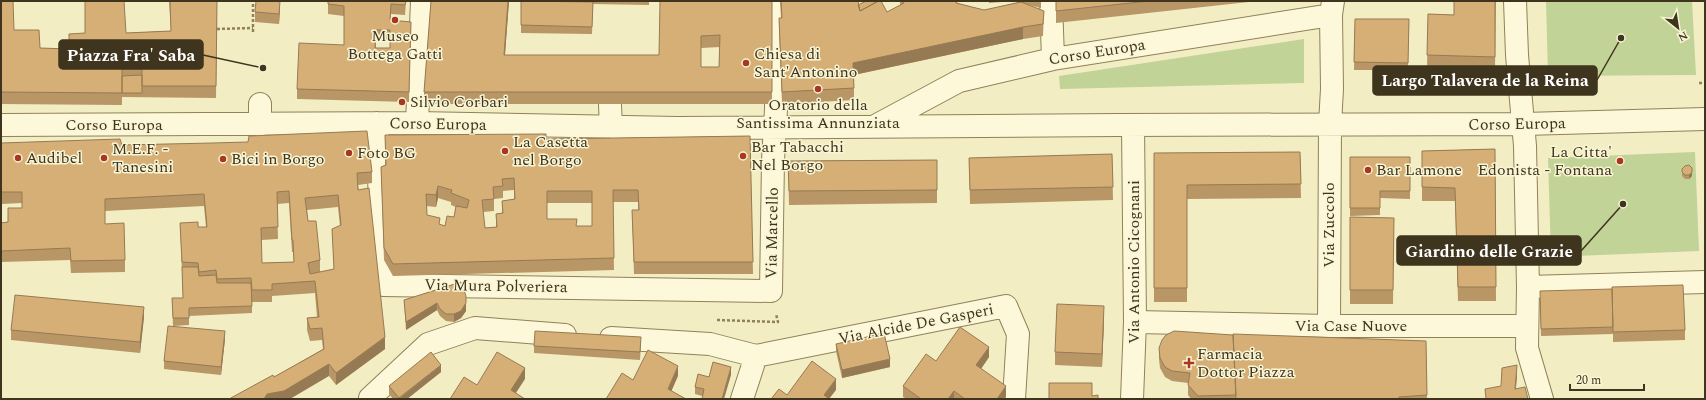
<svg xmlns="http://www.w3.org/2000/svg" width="1706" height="400" viewBox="0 0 1706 400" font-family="Spectral,serif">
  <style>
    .green { fill: #c1d396 }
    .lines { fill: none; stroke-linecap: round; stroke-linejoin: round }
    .minor-casing { stroke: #918058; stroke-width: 24 }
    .path { stroke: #918058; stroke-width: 2.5; stroke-dasharray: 3 2; stroke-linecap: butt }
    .minor { stroke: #fcf8d9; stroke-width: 22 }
    .wall { fill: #b89665; fill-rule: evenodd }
    .shaded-wall { fill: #967a53 }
    .building { fill: #d6af76; stroke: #967a53; fill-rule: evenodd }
    .poi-dot { fill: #a73720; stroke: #f9f5d5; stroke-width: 1.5 }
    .labels { text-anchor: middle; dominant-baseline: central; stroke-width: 3; stroke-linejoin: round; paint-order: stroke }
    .poi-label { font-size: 16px; fill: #3f341d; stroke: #f9f5d5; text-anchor: start }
    .street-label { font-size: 16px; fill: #3f341d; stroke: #f9f5d5 }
    .leader { fill: none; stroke: #3f341d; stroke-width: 1.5 }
    .callout-dot { fill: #3f341d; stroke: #f9f5d5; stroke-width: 1.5 }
    .callout { fill: #3f341d; stroke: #3f341d; stroke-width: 1.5 }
    .callout-label { font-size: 17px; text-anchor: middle; font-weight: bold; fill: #fff }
  </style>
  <rect width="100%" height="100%" fill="#f3edc4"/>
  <path class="green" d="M1546 1H1692L1696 75 1548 76Z
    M1304 39V83L1060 89 1059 76Z
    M1695 152 1699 251 1551 257 1548 158Z"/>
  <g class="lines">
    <g class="minor-casing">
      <path id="minor" d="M1051 1 1053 59
        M1515 1 1517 55 1525 146 1528 287 1527 348 1542 399
        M610 105 611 127
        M377 123 383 285 771 291 773 160 776 109 777 1
        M417 123 422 1
        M1 125 417 123 677 128 1118 125 1524 124 1705 119
        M260 125V104
        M877 125 959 81 1053 59 1331 15
        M1528 287 1705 282
        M1135 322 1329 326H1527
        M1329 326 1330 124 1332 89 1331 15 1333 1
        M611 338 710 344 756 356
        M371 399 370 398 428 344 475 328 565 335
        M742 399 756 356 1006 306 1018 334 1014 399
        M1132 399 1135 322 1133 125"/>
    </g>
    <path class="path" d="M217 29 253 28
      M253 32V1
      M1699 83H1705
      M717 320 778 322 776 314"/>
    <use href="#minor" class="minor"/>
  </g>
  <path class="wall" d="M1 1 14 30 40 48 69 49 126 33 171 31 169 1H217L216 98 122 97V96V105L1 104Z
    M328 1H406L405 15 391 14V20L411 22 409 102 297 99V89L344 45V16L328 14ZM376 41H390V48H376Z
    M431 1H509L505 55H659L772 1V104H424V92ZM720 47 719 67H701V48Z
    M521 1H649V5L593 4 592 34 521 33Z
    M780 1H858V5L887 12 900 6V1H958L957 3 984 10 1019 2 1015 1 989 3V1H1041V8L1025 4 1044 11 1043 36 1023 39 854 75V100L782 104 779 30V18H781Z
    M1056 1H1258L1056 23Z
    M1496 1 1495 70 1427 69 1428 14 1454 15Z
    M280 7 279 24 255 22V12Z
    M1355 19H1409L1408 70H1354Z
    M385 135 546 139 750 136 753 274H634L632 210H638V202H613L614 270 393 276 384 260 381 167 385 165ZM514 190V199L502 201V213L496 214V227L485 228 483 212 494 211V199L503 198V191ZM438 198 451 202V205L456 207 454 217 445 226 440 225 427 215 426 206 436 207ZM547 203H592V226H576L547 219Z
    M1 143 122 145 372 172V183L358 185 385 349 336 385 329 376 274 377 323 349 322 340 310 341 307 330V318L317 317 315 293 272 296V302H252V313L189 316V325L173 326 225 339 221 375 164 369V361L173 326 172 298H183L180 223 198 227H206L204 206 105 211V224L125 260V272L71 273 70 260 1 262V223L8 222V208H22V203L1 204ZM289 203 292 252H293L294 262 262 263 261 240 278 239 277 204ZM338 207 340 226 332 229 334 269 320 272V260L308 221 307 210Z
    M1495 149 1496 301H1458L1455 201H1422V151Z
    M1300 152 1301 198 1187 199V302H1154V153Z
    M1112 154 1113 200 970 204 969 158Z
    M1350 157H1410V199L1380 198V215L1350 216Z
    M937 160V203L789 205 788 161Z
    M1692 168V176L1689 179H1685L1682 176V169Z
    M1350 217 1394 218 1393 304H1350Z
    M461 282 466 311 461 318 454 322 446 321 440 316 437 310 406 330 404 300Z
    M1540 299 1685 330V340L1613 342V327V334L1541 336Z
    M144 317 140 353 11 340V330Z
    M1104 320 1102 367 1055 365V352Z
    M1233 335 1426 341 1427 399H1191L1188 395V383L1172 381 1165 377 1160 368 1159 359V348Z
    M836 344 890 367 842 378 836 351Z
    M641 345 640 360 534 353V346Z
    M989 357 981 369 1006 397 1004 399H907L903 397V386L936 361Z
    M441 372 407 399H393L389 394V386Z
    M731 375 702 396 695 394V387L709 377Z"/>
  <path class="shaded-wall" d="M280 1V7L279 24V14Z
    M508 1H509L504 67V55Z
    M1023 27V39L853 75V63Z
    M1692 172V176L1689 179V175Z
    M438 186V198L436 207V195Z
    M437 303V310L406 330V322Z
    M466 303V311L461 318 454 322V314Z
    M1104 306V320L1102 367V354Z
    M144 307V317L140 353V342Z
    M225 331V339L221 375V367Z
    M385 337V349L336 385V373Z
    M989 347V357L976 376V365Z
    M890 359V367L842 378V370Z
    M329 364V376L290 399H264L267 394Z
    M441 365V372L407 399H399Z
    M1517 365V377L1515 399V389Z
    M678 366V376L668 399V389Z
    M731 367V375L724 399H722Z
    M525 368V379L512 399 511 390Z
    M836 379V390L829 399 824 395Z
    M1006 386V397L1004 399H997Z
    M954 391V399H948Z"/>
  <path class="building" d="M1 1H13L14 30H39L40 48 69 49V34L85 33V1H124L126 33 171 31 170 1H217L216 86H142V68H122V93L1 92Z
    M256 1H280L279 14 255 12Z
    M328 1H406L405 5 391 4 390 20 411 22 409 92 297 89 299 43 344 45V6L328 4ZM376 30H390V48H375Z
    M431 1H508L504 55H659L660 1H772V92H424ZM720 35 719 67H701V36Z
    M521 1 593 2 592 27 521 25Z
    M781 1H858L860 11 878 1H881L887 12 904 3 903 1H956V3L984 10 1021 2 1044 11 1043 24 1023 27 853 63 854 88 782 92 779 18H782Z
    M866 1H877V2L860 11 858 5Z
    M1056 1H1149L1056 11Z
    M1454 1H1495V57L1427 55 1428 14 1454 15Z
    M1355 19H1409L1408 63 1354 62Z
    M142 75V93H122V76Z
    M367 131 372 172 357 173 358 190 369 188 385 337 336 373 329 364 284 391 267 394 264 399H229L273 375 274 377 324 349 322 328 310 329 307 318 319 317 315 281 272 284V290H252L251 278 217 279 216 270 199 272 198 263 182 262 180 223 198 222V227H207L204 194 105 199V224L124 223 125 260 71 261 70 248 1 251V223L8 222V208H22V192H1V143L120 139 122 145 212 143 248 142 249 136ZM289 191 292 240H293L294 262 262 263 261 228 278 227 277 192ZM338 195 341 225 332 229 334 269 310 274 308 263 320 260 316 221H308L305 198Z
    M546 134V139L750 136 753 262H634L632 210H639L638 190H613L614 258 393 264 384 248 381 167 386 165 385 135ZM514 178 515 199 502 201 503 213 496 214 497 227 485 228 482 200 494 199 493 187 503 186 502 179ZM438 186 452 190 451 193 469 200 467 208 456 206 454 217 447 216 445 226 439 224 440 218 427 215 426 194 436 195ZM547 191H592V226H576L577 219H547Z
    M1495 149 1496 287H1458L1455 188 1422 187V151Z
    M1300 152 1301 184 1187 185V288H1154V153Z
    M1112 154 1113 187 970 190 969 158Z
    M1350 157H1410V191H1380V208H1350Z
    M937 160V190L789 191 788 161Z
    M1689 165 1692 168V172L1689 175H1685L1682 172V169L1685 166Z
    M1350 217 1394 218 1393 290H1350Z
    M182 267H198L199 276 216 275 217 283H251L252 306 189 308V318H173L172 298H183Z
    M461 282 466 296V303L461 311 454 314H446L440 309 437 303 406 322 404 300Z
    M1683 285 1685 330 1613 332 1612 287Z
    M1612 289 1613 327 1541 329 1540 291Z
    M15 295 144 307 140 342 11 330Z
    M1057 304 1104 306 1102 354 1055 352Z
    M168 326 225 331 221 367 164 361Z
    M960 327 989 347 976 365 1006 386 997 399H965L954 391 948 399H921L903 386 926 354 936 361Z
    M535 331 641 337 640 352 534 346Z
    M1174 331 1233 335 1236 395 1198 396 1188 385 1190 373 1172 371 1165 367 1160 358 1159 348 1162 340 1166 335Z
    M884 333 890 359 842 370 836 344Z
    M1233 334 1426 341 1427 395 1399 397V399H1236Z
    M648 350 678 366 668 389 686 399H606L622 373 633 380Z
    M431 352 441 365 399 398 389 386Z
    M497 352 525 368 511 390 525 399H450L464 377 477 385Z
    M812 361 836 379 824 395 829 399H771L779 389 787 395Z
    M713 362 731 367 722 399H702L704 389 695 387 698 374 709 377Z
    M1517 365 1515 389 1525 387 1528 399H1486L1485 389 1501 386 1502 368Z
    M1049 383H1092V396L1098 395V399H1049Z"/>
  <g class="poi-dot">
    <circle cx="395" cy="20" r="4"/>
    <circle cx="746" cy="63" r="4"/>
    <circle cx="818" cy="89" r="4"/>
    <circle cx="402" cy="102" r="4"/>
    <circle cx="505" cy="151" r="4"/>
    <circle cx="349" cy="153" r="4"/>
    <circle cx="743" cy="156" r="4"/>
    <circle cx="18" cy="158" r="4"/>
    <circle cx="104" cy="158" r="4"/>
    <circle cx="223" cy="159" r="4"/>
    <circle cx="1620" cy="161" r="4"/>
    <circle cx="1368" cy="170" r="4"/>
    <path d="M1187 357h4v4h4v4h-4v4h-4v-4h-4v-4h4z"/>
  </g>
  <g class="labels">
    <g class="poi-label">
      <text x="395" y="36" text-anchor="middle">Museo<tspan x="395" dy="18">Bottega Gatti</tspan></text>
      <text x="754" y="54">Chiesa di<tspan x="754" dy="18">Sant'Antonino</tspan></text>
      <text x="410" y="102">Silvio Corbari</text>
      <text x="818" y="105" text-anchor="middle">Oratorio della<tspan x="818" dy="18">Santissima Annunziata</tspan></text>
      <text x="513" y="142">La Casetta<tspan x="513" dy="18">nel Borgo</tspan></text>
      <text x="751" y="147">Bar Tabacchi<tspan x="751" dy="18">Nel Borgo</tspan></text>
      <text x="112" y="149">M.E.F. -<tspan x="112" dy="18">Tanesini</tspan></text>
      <text x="1612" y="152" text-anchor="end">La Citta'<tspan x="1612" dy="18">Edonista - Fontana</tspan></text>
      <text x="357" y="153">Foto BG</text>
      <text x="26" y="158">Audibel</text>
      <text x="231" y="159">Bici in Borgo</text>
      <text x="1376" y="170">Bar Lamone</text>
      <text x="1197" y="354">Farmacia<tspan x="1197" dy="18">Dottor Piazza</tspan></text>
    </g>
    <g class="street-label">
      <text transform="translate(1097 52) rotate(-9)">Corso Europa</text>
      <text transform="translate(438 124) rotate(1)">Corso Europa</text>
      <text transform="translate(1517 124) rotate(-1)">Corso Europa</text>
      <text x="114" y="125">Corso Europa</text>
      <text transform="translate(1329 225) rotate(-90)">Via Zuccolo</text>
      <text transform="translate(772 233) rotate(-89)">Via Marcello</text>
      <text transform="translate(1134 262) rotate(-90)">Via Antonio Cicognani</text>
      <text transform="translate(496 286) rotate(1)">Via Mura Polveriera</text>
      <text transform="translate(916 324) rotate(-11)">Via Alcide De Gasperi</text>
      <text x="1351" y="326">Via Case Nuove</text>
    </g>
  </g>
  <path class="leader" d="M263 68L203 55M1621 38L1597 80M1623 204L1581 251"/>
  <g class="callout-dot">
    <circle cx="263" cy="68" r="4"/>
    <circle cx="1621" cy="38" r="4"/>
    <circle cx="1623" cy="204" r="4"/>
  </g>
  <g class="callout">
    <rect x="59" y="40" width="144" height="29" rx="4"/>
    <rect x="1373" y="66" width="224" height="29" rx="4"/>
    <rect x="1397" y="236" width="184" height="29" rx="4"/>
  </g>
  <g class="callout-label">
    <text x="131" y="61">Piazza Fra' Saba</text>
    <text x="1485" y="86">Largo Talavera de la Reina</text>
    <text x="1489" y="257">Giardino delle Grazie</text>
  </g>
  <rect width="1706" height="400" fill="none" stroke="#3f341d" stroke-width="4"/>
  <g transform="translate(1678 28) rotate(150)" stroke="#f9f5d5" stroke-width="3" paint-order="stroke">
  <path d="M0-3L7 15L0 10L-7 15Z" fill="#3f341d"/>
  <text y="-6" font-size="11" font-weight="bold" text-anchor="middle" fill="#3f341d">N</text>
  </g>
  <path d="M1570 384v6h74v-6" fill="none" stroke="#3f341d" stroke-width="2"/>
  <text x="1576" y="384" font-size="12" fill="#3f341d" stroke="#f9f5d5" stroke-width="3" paint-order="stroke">20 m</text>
</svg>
